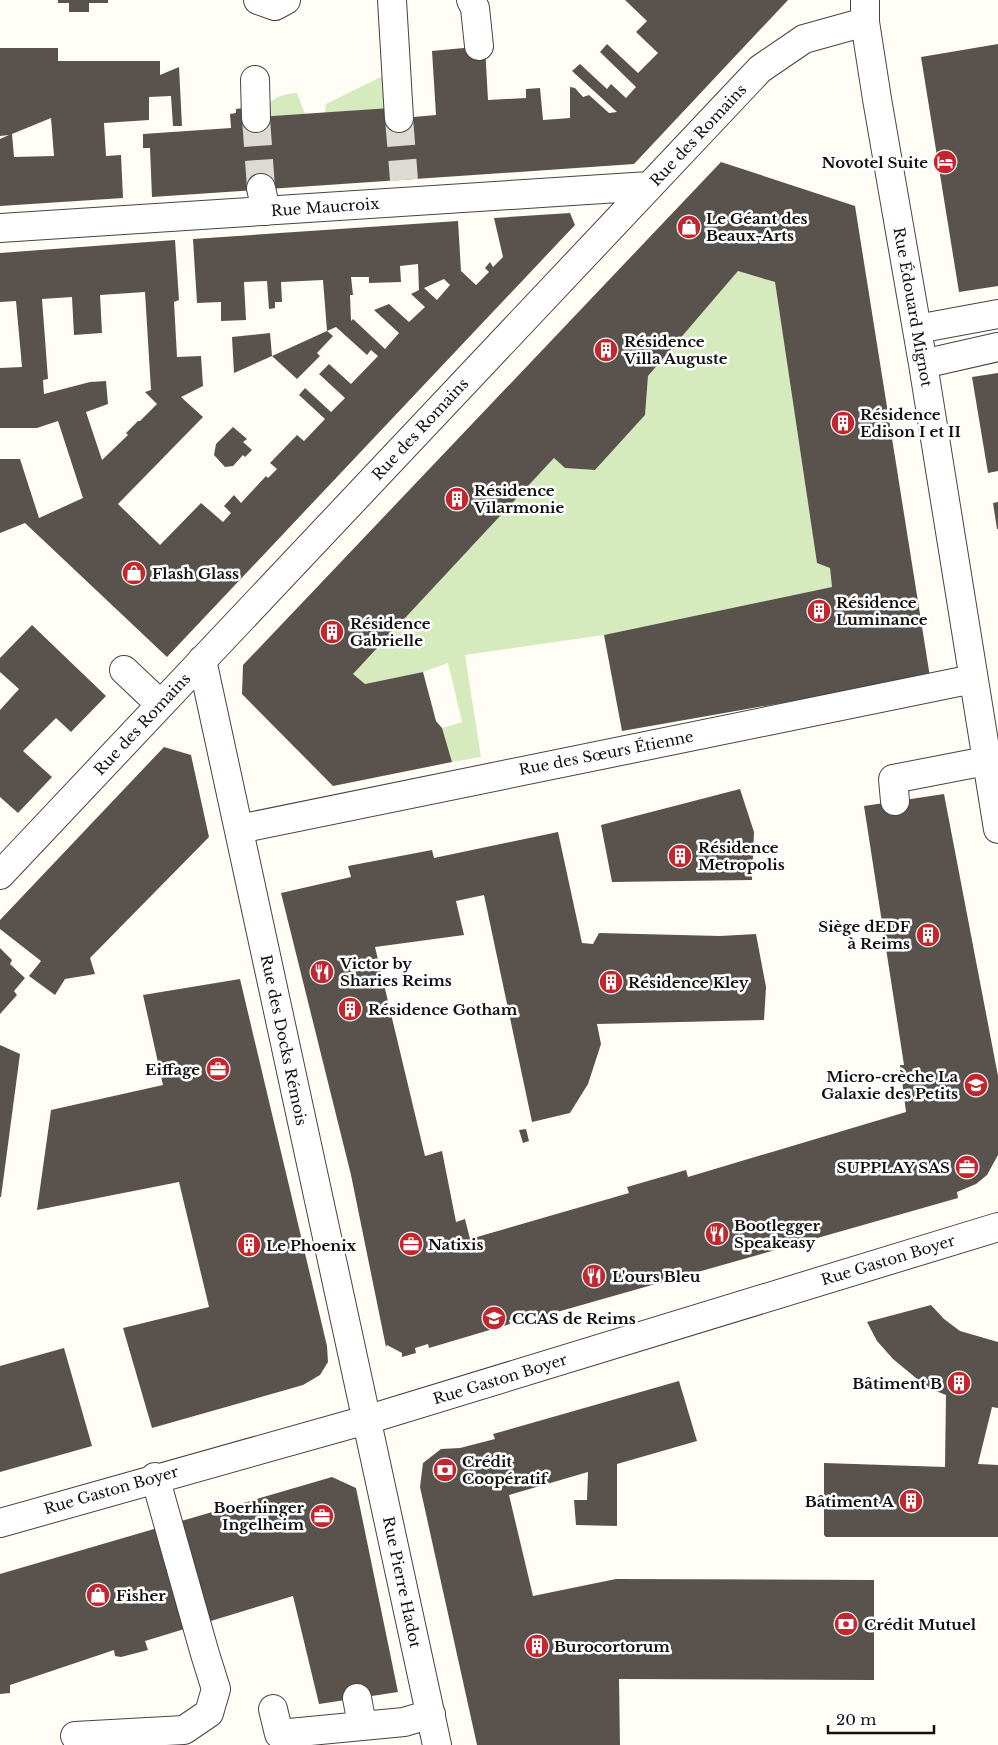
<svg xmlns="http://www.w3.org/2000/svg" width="998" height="1745" viewBox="0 0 998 1745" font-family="'Libre Baskerville',serif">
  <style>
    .green { fill: #d5ebbd }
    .building { fill: #5a524d; fill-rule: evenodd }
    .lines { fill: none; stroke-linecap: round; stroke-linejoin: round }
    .minor-tunnel { stroke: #dbdad3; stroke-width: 28; stroke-dasharray: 28 14; stroke-linecap: butt }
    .minor-casing { stroke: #444; stroke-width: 30 }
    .minor { stroke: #fff; stroke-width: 28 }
    .labels { text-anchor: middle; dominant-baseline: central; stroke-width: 5; stroke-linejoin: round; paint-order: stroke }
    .street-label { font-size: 15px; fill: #111; stroke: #fff }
    .poi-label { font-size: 15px; font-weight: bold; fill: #111; stroke: #fff; text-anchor: start }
  </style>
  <rect width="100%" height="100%" fill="#fffdf5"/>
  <path class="green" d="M387 74 390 108 325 113 326 104Z
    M297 93 305 114 263 117C267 99 280 94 297 93Z
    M738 271 775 282 817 563 830 568 832 587 604 635 465 655 481 757 452 762 442 728 462 722 448 663 423 672 365 684 353 674 554 458 565 468 595 470 645 415 648 376Z"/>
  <path class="building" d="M58 0H108V3H89V12H69V3H58Z
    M625 0H788L634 164 152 197 150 148H143V134L231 128 230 114 236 113V109L243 108 244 118 390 108 391 119 436 115 432 51 485 46 488 100 526 98V89L540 88 543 120 570 118V87L575 88 583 97 589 95 609 113 617 112 572 71 580 64 607 89 611 84 626 98 636 87 600 52 607 44 638 73 658 53 636 32 647 21Z
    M998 44V286L959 292 921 57Z
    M0 48H58V61H160V75L179 67 182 126H173L171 96 149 97V120L104 123 106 156 121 155 123 198 0 206V139L9 135 0 136ZM51 118 54 156 14 157 12 134Z
    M721 162 855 206 930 677 622 731 604 635 832 587 830 568 817 563 775 282 738 271 648 376 645 415 595 470 565 468 554 458 353 674 365 684 423 672 436 721 442 728 452 762 333 786 242 694 243 665Z
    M570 213 575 225 167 657 25 523 0 533V459H20L39 518 83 498 58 421 37 428H0V368L22 367 16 301 0 302V253L175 240 179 300 174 302 177 357 201 356 203 386 181 397 203 417 118 504 160 545 201 503 223 522 231 513 224 506 234 495 241 503 266 476 268 478 277 469 270 463 297 435 304 441 325 419 299 395 305 388 331 412 345 398 319 374 329 364 351 384 378 356 371 350 367 355 336 327 327 331 333 336 317 353 320 356 297 379 272 356 327 331 323 280 281 282 282 302H275V308L269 309 267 281 244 282 246 320 221 321V302L197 303 193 239 458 221 461 271 476 285 489 272 485 268 490 262 493 267 503 257 494 218ZM418 264 419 290 411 294 425 307 409 322 389 304 374 310 399 333 385 349 353 319 351 321 350 295H353L351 277H369V283L401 282 400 266ZM444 279 450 285 437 300 424 288ZM145 292 151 390 145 392 157 404 140 421H138L126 433 128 435 102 460 86 412 108 404 106 381 90 382 44 394 43 380 48 379 42 299 72 297 74 335 87 334 102 333 100 295Z
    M270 333 272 356 234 373 232 337Z
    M998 373V471L988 473 972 377Z
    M233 427 247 439 243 442 252 450 245 457 243 455 233 466 225 467 214 455 216 444Z
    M998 502V529H997L993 503Z
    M32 625 106 696 71 732 56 718 23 751 52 777 18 813 0 797V710L19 689 0 672V658Z
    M164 747 191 755 209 837 90 958 95 974 65 979 55 995 29 976 41 961 0 929V920Z
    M740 789 754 832 752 880 612 882 601 825Z
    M944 794 998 1076V1155L987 1175 976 1184 957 1192 958 1198 536 1318 534 1313 509 1320 510 1324 429 1348 428 1344 415 1348 416 1353 402 1357V1353L387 1345 386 1347 351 1175 281 893 351 877 348 866 432 850 434 858 558 832 582 943 593 944 599 933 720 936 756 934 766 987 764 1020 597 1024 601 1044 588 1084 570 1113 532 1122 484 895 456 901 464 935 375 947 425 1156 442 1151 456 1222 465 1219 470 1239 629 1193 627 1187 686 1170 688 1177 906 1112 900 1065H904L864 806Z
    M0 948 12 960 10 964 25 978 14 991 17 995 0 1014Z
    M240 979 327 1346 328 1362 320 1375 303 1385 152 1428 123 1328 209 1307 179 1182 37 1210 51 1110 163 1085 143 995Z
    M0 1045 20 1054 1 1197H0Z
    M526 1129 529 1141 523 1143 519 1130Z
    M931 1305 944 1319 960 1331 998 1342V1408L992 1407 978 1464 998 1465V1537H826L824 1535V1463L945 1467 946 1395 928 1388 893 1359 877 1341 867 1322Z
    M64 1348 92 1446 0 1472V1366Z
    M679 1381 697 1441 617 1464V1526L576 1525 574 1500H587L588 1472 509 1495 533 1596 616 1579 874 1580V1680L619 1679 620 1745H477L420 1487 423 1463 441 1449 460 1448 495 1439 493 1434Z
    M332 1477 356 1488 398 1692 319 1704 293 1596 145 1641 148 1650 121 1657 115 1656 114 1650 10 1685V1693L0 1694V1574Z"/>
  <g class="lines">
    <path class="minor-tunnel" d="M256 118 261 188
      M399 118 404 180"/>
    <g class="minor-casing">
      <path id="minor" d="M258 0 275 6 286 0
        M392 0 399 118
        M471 0 475 8 479 46
        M865 0V22L877 99 923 364 998 829
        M255 80 256 118
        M261 188 266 211
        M0 228 649 186
        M917 329 998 314
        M923 364 998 347
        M202 660 437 1745
        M124 670 160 704
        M895 801 893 779 986 761
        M239 829 973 679
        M0 875 760 69 804 39 865 22
        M0 1523 366 1420 998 1227
        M357 1698 362 1724
        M273 1709 279 1734 404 1722 431 1714
        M75 1736 184 1730 209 1713 216 1689 205 1654 155 1477"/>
    </g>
    <use href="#minor" class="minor"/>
  </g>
  <defs>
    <g id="hotel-disc" transform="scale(1.25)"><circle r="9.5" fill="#c4262e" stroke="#fff"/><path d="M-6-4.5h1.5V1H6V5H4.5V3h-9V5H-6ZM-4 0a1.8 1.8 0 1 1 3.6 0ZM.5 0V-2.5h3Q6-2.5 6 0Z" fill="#fff"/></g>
    <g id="shop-disc" transform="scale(1.25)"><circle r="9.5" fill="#c4262e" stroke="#fff"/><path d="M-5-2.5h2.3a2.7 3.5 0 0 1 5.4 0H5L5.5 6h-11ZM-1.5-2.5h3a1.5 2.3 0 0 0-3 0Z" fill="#fff"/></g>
    <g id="building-disc" transform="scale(1.25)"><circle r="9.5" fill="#c4262e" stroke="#fff"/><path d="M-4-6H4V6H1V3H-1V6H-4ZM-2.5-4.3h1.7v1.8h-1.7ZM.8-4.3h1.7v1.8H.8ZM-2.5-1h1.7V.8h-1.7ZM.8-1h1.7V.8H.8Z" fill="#fff"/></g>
    <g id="restaurant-disc" transform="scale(1.25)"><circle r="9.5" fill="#c4262e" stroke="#fff"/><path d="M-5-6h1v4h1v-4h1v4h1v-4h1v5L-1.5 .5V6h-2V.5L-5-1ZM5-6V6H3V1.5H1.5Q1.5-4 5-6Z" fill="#fff"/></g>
    <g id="office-disc" transform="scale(1.25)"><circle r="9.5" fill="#c4262e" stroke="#fff"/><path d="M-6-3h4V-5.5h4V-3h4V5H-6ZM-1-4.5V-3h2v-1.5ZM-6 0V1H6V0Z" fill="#fff"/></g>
    <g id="school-disc" transform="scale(1.25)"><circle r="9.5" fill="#c4262e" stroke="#fff"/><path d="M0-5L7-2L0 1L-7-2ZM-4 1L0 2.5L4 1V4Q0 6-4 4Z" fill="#fff"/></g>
    <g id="bank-disc" transform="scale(1.25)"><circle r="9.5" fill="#c4262e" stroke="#fff"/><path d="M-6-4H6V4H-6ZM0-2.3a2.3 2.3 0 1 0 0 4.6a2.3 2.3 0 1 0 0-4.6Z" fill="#fff"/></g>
  </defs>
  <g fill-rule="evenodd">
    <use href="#hotel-disc" x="945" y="162"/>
    <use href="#shop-disc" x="689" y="227"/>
    <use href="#building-disc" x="606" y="350"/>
    <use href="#building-disc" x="843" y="423"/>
    <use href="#building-disc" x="457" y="499"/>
    <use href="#shop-disc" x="134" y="573"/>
    <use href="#building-disc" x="819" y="611"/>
    <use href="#building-disc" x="332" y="632"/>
    <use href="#building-disc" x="680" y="856"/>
    <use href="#building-disc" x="928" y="935"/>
    <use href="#restaurant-disc" x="322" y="972"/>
    <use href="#building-disc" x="611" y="982"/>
    <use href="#building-disc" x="350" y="1009"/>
    <use href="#office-disc" x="218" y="1069"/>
    <use href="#school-disc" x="976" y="1085"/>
    <use href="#office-disc" x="967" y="1167"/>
    <use href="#restaurant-disc" x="717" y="1234"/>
    <use href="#office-disc" x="411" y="1244"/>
    <use href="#building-disc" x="249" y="1245"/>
    <use href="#restaurant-disc" x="594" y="1276"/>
    <use href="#school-disc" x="494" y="1318"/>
    <use href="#building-disc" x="959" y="1383"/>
    <use href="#bank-disc" x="445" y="1470"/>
    <use href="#building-disc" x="911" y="1501"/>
    <use href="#office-disc" x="322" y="1516"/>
    <use href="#shop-disc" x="98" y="1595"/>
    <use href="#bank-disc" x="846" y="1624"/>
    <use href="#building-disc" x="537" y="1646"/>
  </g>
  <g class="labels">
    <g class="street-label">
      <text transform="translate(698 135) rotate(-47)">Rue des Romains</text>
      <text transform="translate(325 207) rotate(-4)">Rue Maucroix</text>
      <text transform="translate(913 307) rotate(80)">Rue Édouard Mignot</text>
      <text transform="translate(420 429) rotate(-47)">Rue des Romains</text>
      <text transform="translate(142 724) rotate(-47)">Rue des Romains</text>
      <text transform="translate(606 753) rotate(-11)">Rue des Sœurs Étienne</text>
      <text transform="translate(284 1040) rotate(78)">Rue des Docks Rémois</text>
      <text transform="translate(888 1260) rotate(-17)">Rue Gaston Boyer</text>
      <text transform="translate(500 1379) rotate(-17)">Rue Gaston Boyer</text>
      <text transform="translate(111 1490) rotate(-16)">Rue Gaston Boyer</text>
      <text transform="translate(402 1582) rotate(78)">Rue Pierre Hadot</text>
    </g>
    <g class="poi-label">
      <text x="928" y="162" text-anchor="end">Novotel Suite</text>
      <text x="706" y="218">Le Géant des<tspan x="706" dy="17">Beaux-Arts</tspan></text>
      <text x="624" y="341">Résidence<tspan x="624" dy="17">Villa Auguste</tspan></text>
      <text x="860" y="414">Résidence<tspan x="860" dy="17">Edison I et II</tspan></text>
      <text x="474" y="490">Résidence<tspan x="474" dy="17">Vilarmonie</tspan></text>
      <text x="152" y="573">Flash Glass</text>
      <text x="836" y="602">Résidence<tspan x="836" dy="17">Luminance</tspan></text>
      <text x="350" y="623">Résidence<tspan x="350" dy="17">Gabrielle</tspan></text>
      <text x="698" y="847">Résidence<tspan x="698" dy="17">Metropolis</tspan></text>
      <text x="910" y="926" text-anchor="end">Siège dEDF<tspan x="910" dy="17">à Reims</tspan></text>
      <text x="340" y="963">Victor by<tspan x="340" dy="17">Sharies Reims</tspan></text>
      <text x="628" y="982">Résidence Kley</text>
      <text x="368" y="1009">Résidence Gotham</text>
      <text x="200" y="1069" text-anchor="end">Eiffage</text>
      <text x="958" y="1076" text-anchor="end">Micro-crèche La<tspan x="958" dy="17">Galaxie des Petits</tspan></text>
      <text x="950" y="1167" text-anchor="end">SUPPLAY SAS</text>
      <text x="734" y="1225">Bootlegger<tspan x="734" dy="17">Speakeasy</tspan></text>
      <text x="428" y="1244">Natixis</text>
      <text x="266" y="1245">Le Phoenix</text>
      <text x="612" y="1276">L'ours Bleu</text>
      <text x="512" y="1318">CCAS de Reims</text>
      <text x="942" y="1383" text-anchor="end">Bâtiment B</text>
      <text x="462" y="1461">Crédit<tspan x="462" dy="17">Coopératif</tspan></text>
      <text x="894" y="1501" text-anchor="end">Bâtiment A</text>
      <text x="304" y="1507" text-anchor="end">Boerhinger<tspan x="304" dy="17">Ingelheim</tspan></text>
      <text x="116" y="1595">Fisher</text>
      <text x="864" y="1624">Crédit Mutuel</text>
      <text x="554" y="1646">Burocortorum</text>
    </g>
  </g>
  <path d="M828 1725v8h106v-8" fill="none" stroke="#111111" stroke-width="2.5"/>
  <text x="836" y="1725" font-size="15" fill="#111111" stroke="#ffffff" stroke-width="4" paint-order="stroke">20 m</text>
</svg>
